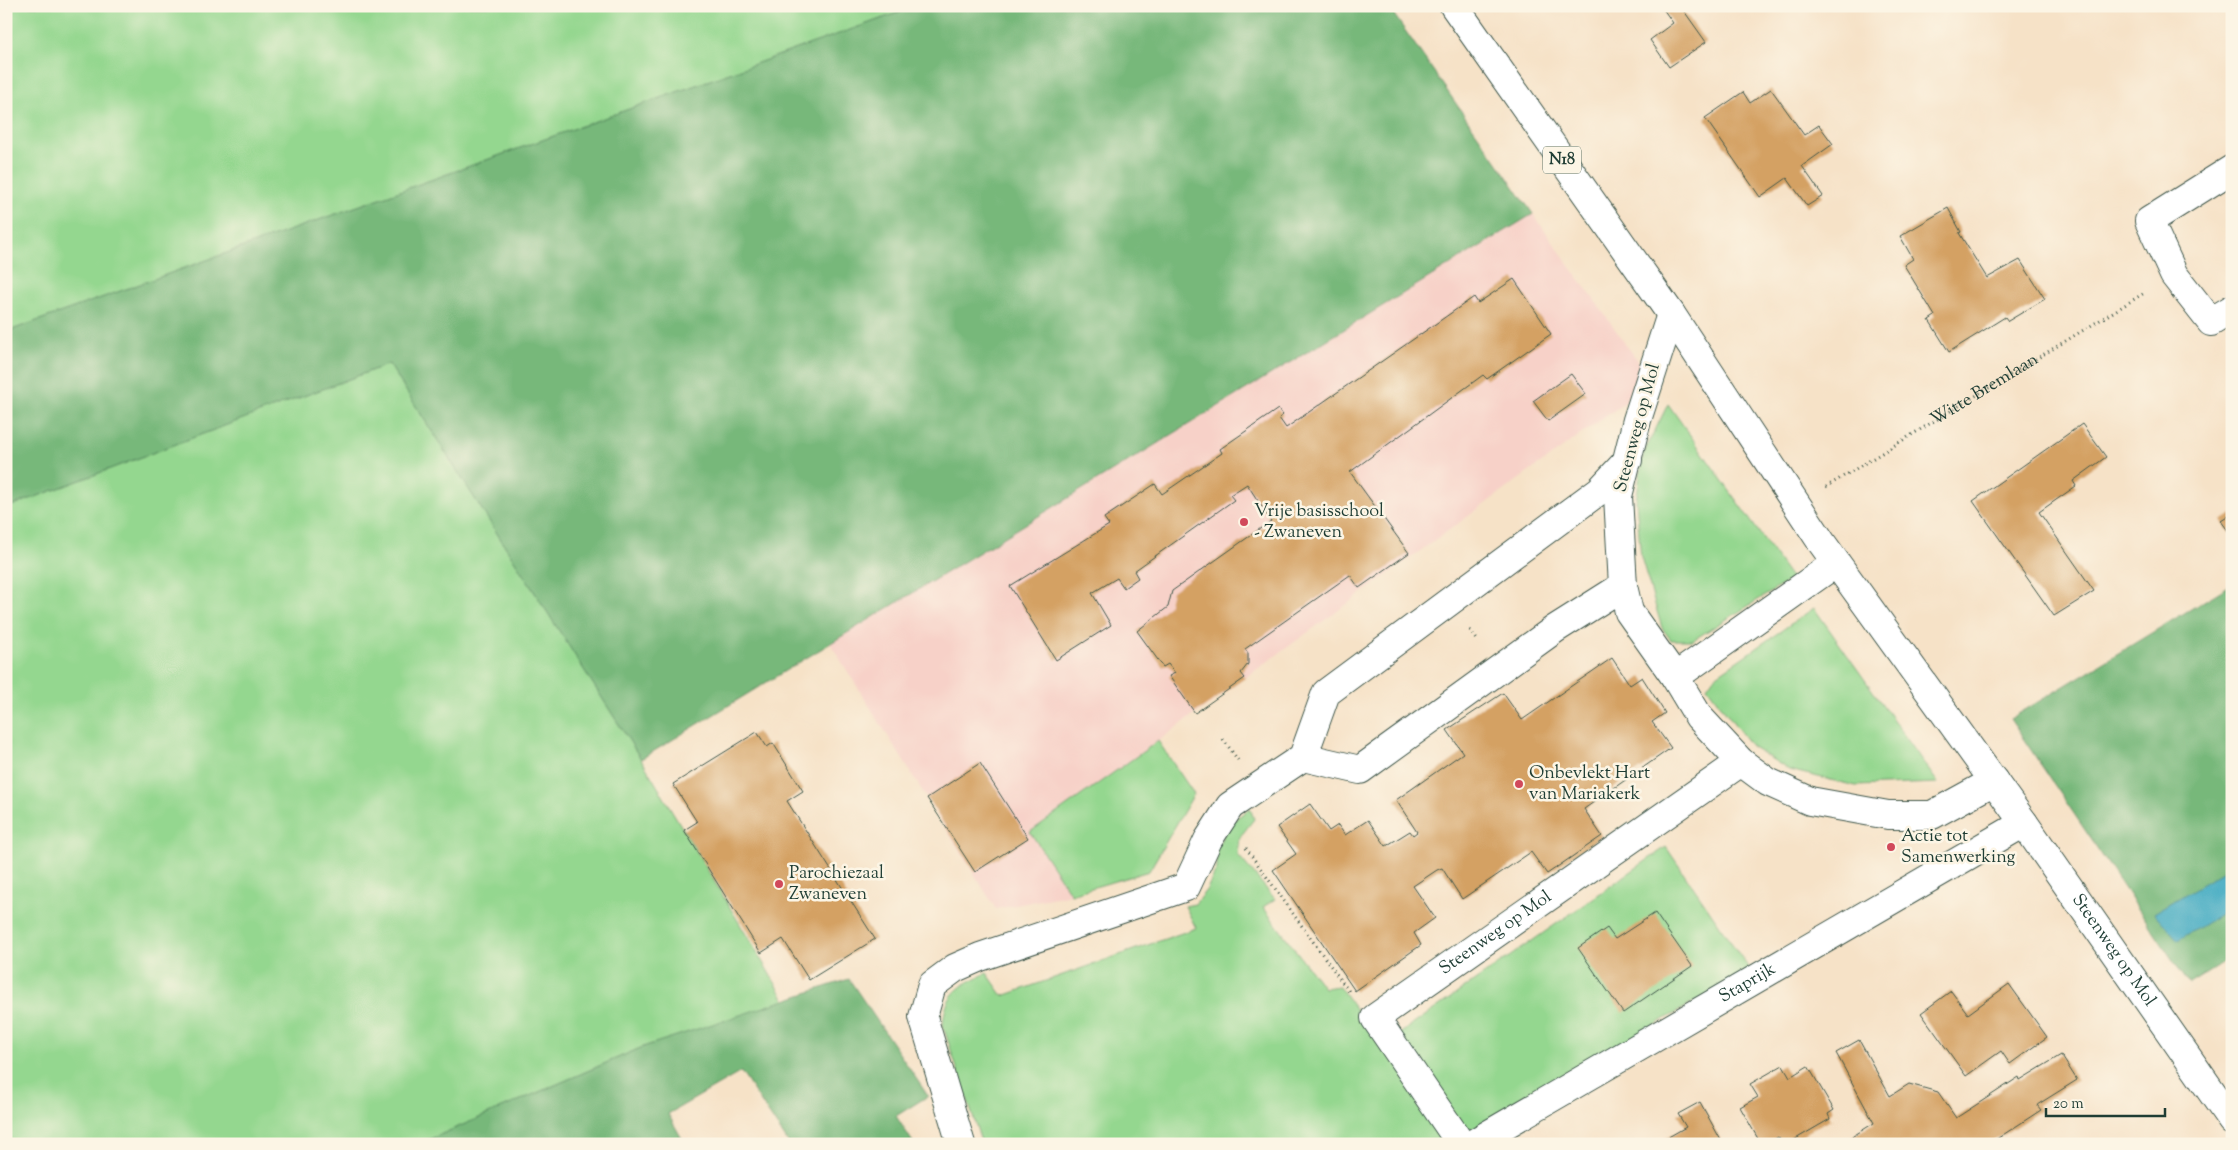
<svg xmlns="http://www.w3.org/2000/svg" width="2238" height="1150" viewBox="0 0 2238 1150" font-family="'Sorts Mill Goudy',serif">
  <style>
    .built { fill: #f7d1c8 }
    .green { fill: #94d78f; stroke: #5a8a62 }
    .forest { fill: #77b87a; stroke: #4b7a57 }
    .water { fill: #43abc3; stroke: #31747c }
    .building { fill: #d4a164 }
    .lines { fill: none; stroke-linecap: round; stroke-linejoin: round }
    .street-casing { stroke: #3f564a; stroke-width: 30 }
    .primary-casing { stroke: #3f564a; stroke-width: 30 }
    .path { stroke: #3f564a; stroke-width: 3; stroke-dasharray: 1 4; stroke-linecap: butt }
    .street { stroke: #fff; stroke-width: 28 }
    .primary { stroke: #fff; stroke-width: 28 }
    .poi-dot { fill: #d1495b; stroke: #fcf5e5; stroke-width: 2 }
    .labels { text-anchor: middle; dominant-baseline: central; stroke-width: 5; stroke-linejoin: round; paint-order: stroke }
    .shield { fill: #fcf5e5; stroke: #617469; stroke-width: 1 }
    .shield-label { font-size: 16px; font-weight: bold; fill: #1f3d34 }
    .street-label { font-size: 18px; fill: #1f3d34; stroke: #fcf5e5 }
    .poi-label { font-size: 18px; fill: #1f3d34; stroke: #fcf5e5; text-anchor: start }
  </style>
  <rect width="100%" height="100%" fill="#fcf5e5"/>
  <filter id="ink" filterUnits="userSpaceOnUse"><feTurbulence type="fractalNoise" baseFrequency=".02" numOctaves="2"/><feDisplacementMap in="SourceGraphic" scale="10" xChannelSelector="R" yChannelSelector="G"/><feConvolveMatrix kernelMatrix="1 2 1 2 8 2 1 2 1" color-interpolation-filters="sRGB"/></filter>
  <filter id="wash" filterUnits="userSpaceOnUse"><feTurbulence type="fractalNoise" baseFrequency=".0096" numOctaves="4" result="noise"/><feDisplacementMap in="SourceGraphic" scale="20" xChannelSelector="R" yChannelSelector="G"/><feGaussianBlur stdDeviation="1.12" result="paint"/><feColorMatrix in="noise" values="0 0 0 0 0 0 0 0 0 0 0 0 0 0 0 0 0 1.4 0 .05"/><feComposite in="paint" operator="in"/></filter>
  <g filter="url(#wash)">
    <rect width="100%" height="100%" fill="#f6e2c7"/>
    <path class="built" d="M1533 214 1642 367 1627 401 1158 741 1194 794 1149 871 1071 894 996 909 830 643Z"/>
    <path class="green" d="M6 6H917L6 332Z
      M389 364 641 759 786 1001 643 1047 419 1144H6V508Z
      M1668 404 1792 579 1693 640H1671L1662 628 1641 557 1636 501 1643 455Z
      M1814 608 1938 783 1856 786 1789 770 1751 746 1707 687 1714 677Z
      M1158 741 1194 794 1149 871 1071 894 1030 832Z
      M1250 808 1254 819 1240 837 1238 855 1275 899 1263 907 1324 988 1339 986 1382 1046 1666 847 1750 970 1449 1144H982L943 1026C945 992 959 986 987 973L1003 996 1196 928 1185 906 1195 904 1207 889 1217 868V847L1229 824Z"/>
    <path class="forest" d="M917 6H1388L1533 214 641 759 389 364 6 508V332Z
      M2232 584V957L2189 984 2010 719Z
      M849 979 928 1096 896 1116 914 1144H789L741 1072 668 1114 685 1144H419L643 1047Z"/>
    <path class="water" d="M2232 866V907L2178 940 2154 913Z"/>
    <g id="blocks">
      <path class="building" d="M1661 6H1691L1684 11 1706 42 1669 67 1650 40 1673 23Z
        M1771 89 1804 135 1819 125 1833 144 1802 166 1823 196 1807 206 1787 178 1760 197 1705 118 1743 92 1750 103Z
        M1948 208 1961 232 1959 233 1987 278 2020 260 2045 299 2008 321 2005 317 1949 352 1929 320 1935 316 1904 265 1913 259 1900 236Z
        M1514 279 1551 334 1487 379 1483 375 1350 472 1409 553 1359 588 1350 575 1245 649 1248 653V664L1241 673 1245 678 1195 713 1169 676 1175 673 1168 664 1163 667 1137 631 1168 607 1172 591 1271 521 1247 484 1230 495 1234 500 1134 571 1138 578 1124 588 1117 578 1092 593 1111 625 1056 660 1010 586 1109 525 1104 518 1155 484 1162 494 1222 453 1220 449 1278 409 1283 415 1279 418 1286 428 1474 297 1478 303Z
        M1571 374 1586 394 1548 421 1533 401Z
        M2082 424 2106 457 2073 481 2076 486 2039 512 2094 591 2054 616 1973 501Z
        M2232 514V536L2221 521Z
        M1612 658 1630 685 1642 677 1665 713 1652 722 1671 748 1584 809 1602 836 1547 874 1531 852 1462 899 1442 868 1437 870 1413 886 1435 918 1414 933 1421 945 1355 991 1273 870 1296 854 1277 827 1310 804 1329 831 1338 825 1345 835 1368 820 1386 846 1410 831 1413 835 1417 832 1396 800 1463 753 1447 730 1503 693 1522 720Z
        M757 732 767 747 773 743 803 791 787 801 875 939 809 980 783 939 761 953 684 830 697 822 673 784Z
        M980 763 1028 838 975 872 927 798Z
        M1655 913 1692 966 1623 1013 1578 948 1607 928 1615 939Z
        M2009 984 2047 1037 2010 1064 2001 1051 1966 1076 1921 1013 1951 991 1968 1014Z
        M1859 1040 1890 1096 1909 1084 1938 1092 1956 1118 2019 1077 2020 1080 2061 1055 2077 1080 2037 1105 2041 1110 1989 1144H1980L1979 1141 1975 1144H1846L1845 1141 1874 1123 1836 1053Z
        M1783 1065 1790 1077 1808 1066 1834 1110 1828 1114 1830 1119 1787 1144H1784L1778 1137 1766 1144H1761L1740 1107 1758 1097 1750 1084Z
        M1700 1102 1723 1144H1656L1686 1127 1678 1114Z"/>
    </g>
  </g>
  <g filter="url(#ink)">
    <use href="#blocks" fill-opacity="0" stroke="#3f564a" stroke-width="1"/>
    <g class="lines">
      <g class="street-casing">
        <g id="street">
          <path d="M2232 169 2149 221 2174 275 2211 322 2232 309"/>
          <path d="M1671 314 1637 420 1618 496 1623 586 1629 612 1675 677 1699 717 1741 762 1768 782 1810 801 1888 815H1932L1994 781"/>
          <path d="M1675 677 1836 563"/>
          <path d="M1303 757 1360 770 1555 629 1623 586"/>
          <path d="M961 1144 923 1017 932 985 955 968 980 957 1186 887 1208 840 1230 806 1303 757 1326 693 1600 490 1628 460"/>
          <path id="s2" d="M1461 1144 1375 1018 1741 762"/>
          <path id="s3" d="M1472 1144 2024 823"/>
        </g>
      </g>
      <g class="primary-casing">
        <g id="primary">
          <path id="s4" d="M1454 6 1671 314 1822 543 2024 823 2232 1121"/>
        </g>
      </g>
      <g class="path">
        <path id="s1" d="M1826 487 2146 292"/>
        <path d="M1470 630 1478 641"/>
        <path d="M1223 739 1238 760"/>
        <path d="M1246 848 1350 993"/>
      </g>
      <use href="#street" class="street"/>
      <use href="#primary" class="primary"/>
    </g>
  </g>
  <g class="poi-dot">
    <circle cx="1244" cy="522" r="5"/>
    <circle cx="1519" cy="784" r="5"/>
    <circle cx="1891" cy="847" r="5"/>
    <circle cx="779" cy="884" r="5"/>
  </g>
  <g class="labels">
    <rect class="shield" x="1543" y="146.5" width="38" height="27" rx="4"/>
    <g class="shield-label">
      <text x="1562" y="160">N18</text>
    </g>
    <g class="street-label">
      <text stroke="none"><textPath href="#s1" startOffset="186">Witte Bremlaan</textPath></text>
      <text transform="translate(1638 428) rotate(-75)">Steenweg op Mol</text>
      <text stroke="none"><textPath href="#s2" startOffset="300">Steenweg op Mol</textPath></text>
      <text stroke="none"><textPath href="#s4" startOffset="1152">Steenweg op Mol</textPath></text>
      <text stroke="none"><textPath href="#s3" startOffset="319">Staprijk</textPath></text>
    </g>
    <g class="poi-label">
      <text x="1254" y="512">Vrije basisschool<tspan x="1254" dy="21">- Zwaneven</tspan></text>
      <text x="1529" y="774">Onbevlekt Hart<tspan x="1529" dy="21">van Mariakerk</tspan></text>
      <text x="1901" y="837">Actie tot<tspan x="1901" dy="21">Samenwerking</tspan></text>
      <text x="789" y="874">Parochiezaal<tspan x="789" dy="21">Zwaneven</tspan></text>
    </g>
  </g>
  <rect width="2238" height="1150" fill="none" stroke="#fcf5e5" stroke-width="25"/>
  <path d="M2046 1108v8h119v-8" fill="none" stroke="#1f3d34" stroke-width="2.5"/>
  <text x="2053" y="1108" font-size="15" fill="#1f3d34" stroke="#fcf5e5" stroke-width="4" paint-order="stroke">20 m</text>
</svg>
